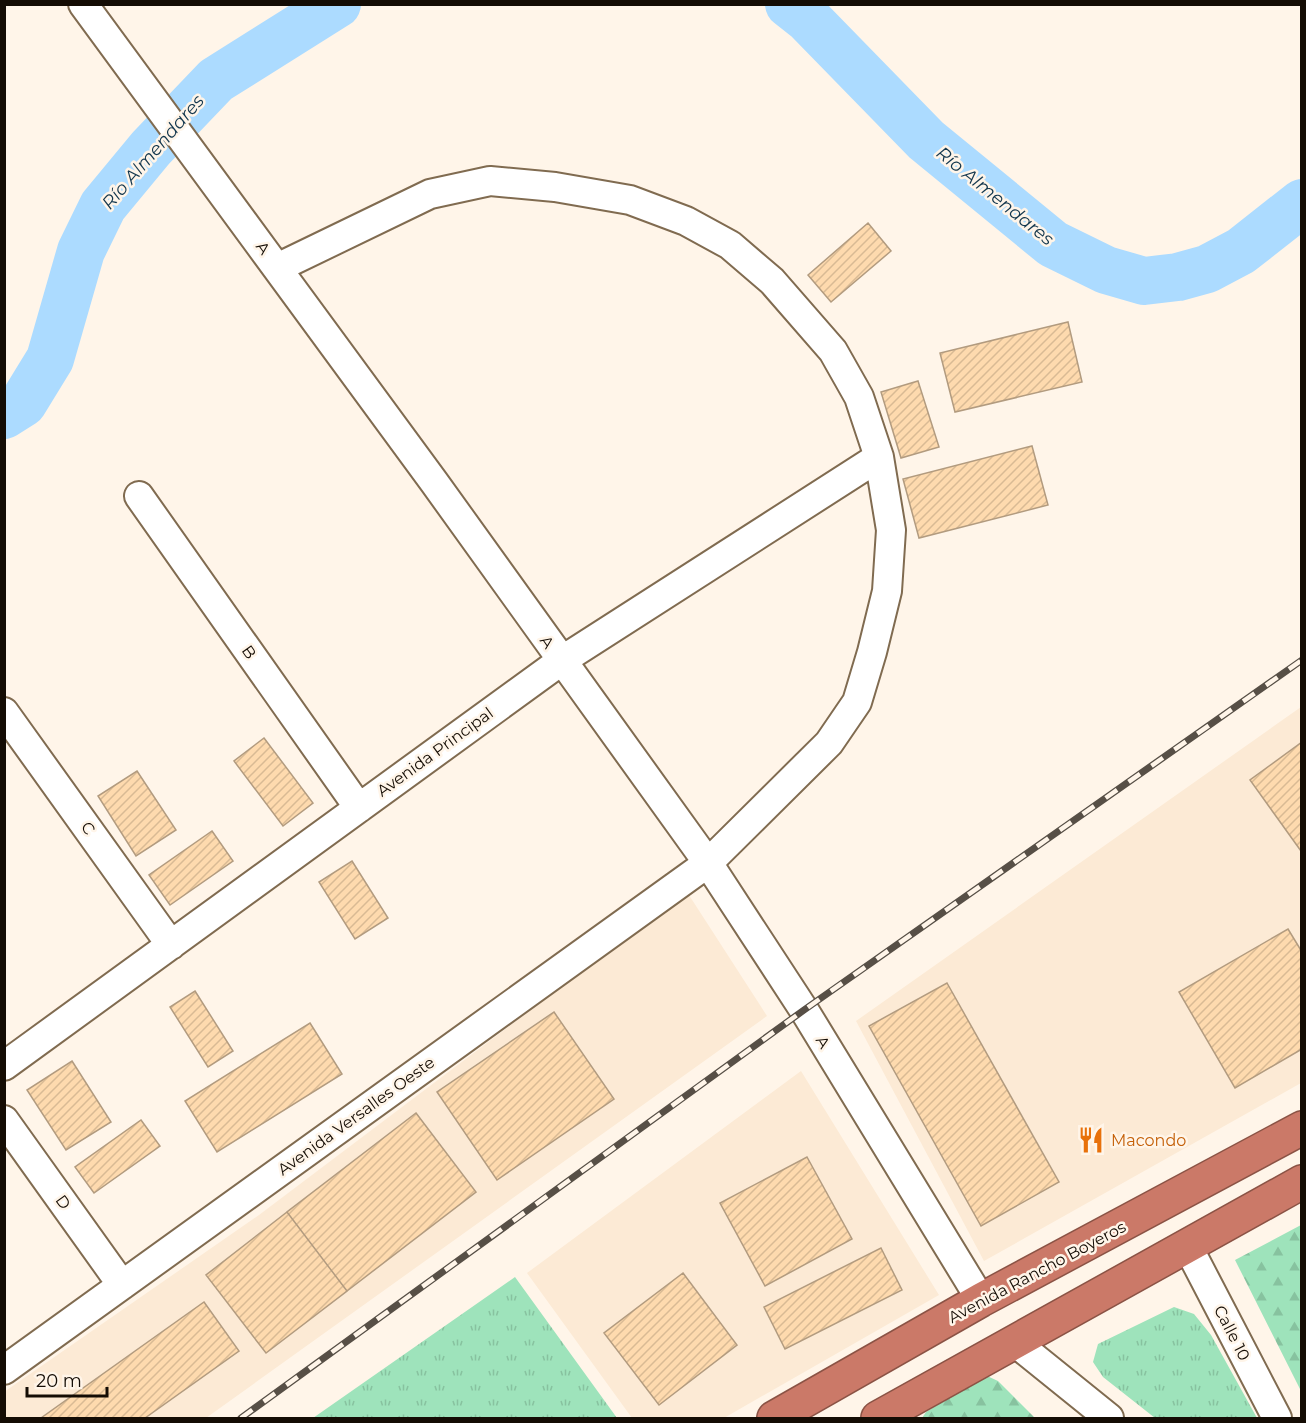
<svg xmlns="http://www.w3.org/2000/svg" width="1306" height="1423" viewBox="0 0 1306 1423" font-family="Montserrat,sans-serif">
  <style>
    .built { fill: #fcead5 }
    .grass { fill: url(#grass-tufts) }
    .forest { fill: url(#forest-firs) }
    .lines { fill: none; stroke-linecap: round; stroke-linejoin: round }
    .river { stroke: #acdbff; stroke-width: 48 }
    .building { fill: url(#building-hatch); stroke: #b29b7f; stroke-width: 1.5 }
    .minor-casing { stroke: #806b50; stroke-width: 32 }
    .highway-casing { stroke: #8b5345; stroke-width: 36 }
    .minor { stroke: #fff; stroke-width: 28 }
    .highway { stroke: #cb7968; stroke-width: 33 }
    .rail-casing { stroke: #574f46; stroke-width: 7 }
    .rail { stroke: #fff5e9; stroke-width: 4.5; stroke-dasharray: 14; stroke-linecap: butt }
    .labels { text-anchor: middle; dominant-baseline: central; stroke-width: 5; stroke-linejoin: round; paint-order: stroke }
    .street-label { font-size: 16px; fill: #140c04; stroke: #fff5e9 }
    .food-label { font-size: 16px; fill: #c56008; stroke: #fff5e9; text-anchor: start }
    .water-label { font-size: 18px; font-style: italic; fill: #12364d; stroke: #fff5e9 }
  </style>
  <defs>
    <pattern id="grass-tufts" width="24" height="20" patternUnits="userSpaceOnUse" patternTransform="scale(1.5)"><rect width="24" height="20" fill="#9ee3bb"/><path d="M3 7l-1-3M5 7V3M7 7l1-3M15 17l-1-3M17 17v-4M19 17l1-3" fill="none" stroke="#87c29f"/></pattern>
    <pattern id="forest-firs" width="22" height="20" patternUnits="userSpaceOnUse" patternTransform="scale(1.5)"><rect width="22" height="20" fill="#9ee3bb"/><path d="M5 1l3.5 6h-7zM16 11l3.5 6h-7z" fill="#87c29f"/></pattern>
    <pattern id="building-hatch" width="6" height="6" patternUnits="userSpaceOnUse" patternTransform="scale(1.5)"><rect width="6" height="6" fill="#fedaae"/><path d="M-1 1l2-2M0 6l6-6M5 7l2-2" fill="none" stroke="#d9ba94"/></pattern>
  </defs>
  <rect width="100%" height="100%" fill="#fff5e9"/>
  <path class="built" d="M1301 707V1083L984 1261 856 1021Z
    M687 892 767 1016 206 1418H5L4 1392 259 1215Z
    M801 1071 939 1295 724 1418H632L527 1273Z"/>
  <path class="grass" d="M515 1277 617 1418H313Z
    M1174 1307 1194 1314 1211 1335 1257 1418H1155L1103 1377 1093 1362 1098 1344Z"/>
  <path class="forest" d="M1301 1225V1391L1235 1260Z
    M985 1375 998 1381 1035 1418H922L926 1412Z"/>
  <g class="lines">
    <path class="river" d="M789 4 808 19 926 140 1053 244 1106 270 1144 281 1178 277 1207 269 1241 251 1302 203
      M4 415 23 403 50 359 81 251 103 206 151 148 216 80 337 4"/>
  </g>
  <path class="building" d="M868 223 891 251 831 302 808 275Z
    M1068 322 1082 382 955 412 940 353Z
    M918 381 939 447 901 458 881 392Z
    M1032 446 1048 505 919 538 903 479Z
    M264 738 313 803 283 826 234 761Z
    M1302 742V850L1301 851 1250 780Z
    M137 771 176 830 136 856 98 796Z
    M212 831 233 861 170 905 149 875Z
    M352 861 388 918 355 939 319 882Z
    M1288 929 1302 952V1049L1235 1088 1179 992Z
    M947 983 1059 1182 981 1226 869 1026Z
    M195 991 233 1051 208 1067 170 1007Z
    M554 1012 614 1099 497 1180 437 1092Z
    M310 1023 342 1074 217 1152 185 1101Z
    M72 1061 111 1122 66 1150 27 1090Z
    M416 1113 476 1192 347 1291 287 1212Z
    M141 1120 160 1146 94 1193 75 1167Z
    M807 1157 852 1239 765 1286 720 1203Z
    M287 1212 347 1291 266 1353 206 1275Z
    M881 1248 902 1290 785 1349 764 1307Z
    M683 1273 737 1345 659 1405 604 1333Z
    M204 1302 239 1351 145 1418H41Z"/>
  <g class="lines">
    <g class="minor-casing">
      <path id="minor" d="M83 4 434 482 708 863 804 1010 981 1300
        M139 496 359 808
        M4 712 171 945
        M4 1066 561 661 879 457
        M4 1120 122 1285
        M1188 1247 1277 1418
        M1016 1343 1109 1418
        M4 1370 708 863 829 743 857 702 872 652 887 591 891 530 879 457 859 397 833 351 772 281 730 245 686 221 630 200 555 187 490 181 430 194 277 268"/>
    </g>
    <g class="highway-casing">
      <path id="highway" d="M774 1418 981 1300 1302 1128
        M878 1418 1302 1182"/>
    </g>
    <use href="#minor" class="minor"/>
    <use href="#highway" class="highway"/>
    <g class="rail-casing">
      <path id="rail" d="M241 1418 804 1010 1302 660"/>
    </g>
    <use href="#rail" class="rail"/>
  </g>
  <defs>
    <g id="restaurant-bare" transform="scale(2.07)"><path d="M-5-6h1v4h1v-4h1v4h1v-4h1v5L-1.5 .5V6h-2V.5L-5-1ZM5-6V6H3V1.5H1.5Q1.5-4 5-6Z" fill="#e8710a" stroke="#fff5e9" stroke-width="2.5" paint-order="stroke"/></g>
  </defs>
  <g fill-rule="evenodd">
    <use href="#restaurant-bare" x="1091" y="1140"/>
  </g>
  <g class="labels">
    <g class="street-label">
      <text transform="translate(263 248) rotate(54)">A</text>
      <text transform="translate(547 642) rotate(55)">A</text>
      <text transform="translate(249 652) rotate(55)">B</text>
      <text transform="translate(435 752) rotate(-36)">Avenida Principal</text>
      <text transform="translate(88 828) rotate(54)">C</text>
      <text transform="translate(823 1042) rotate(59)">A</text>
      <text transform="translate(356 1116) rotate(-36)">Avenida Versalles Oeste</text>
      <text transform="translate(63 1202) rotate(54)">D</text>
      <text transform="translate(1037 1272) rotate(-28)">Avenida Rancho Boyeros</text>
      <text transform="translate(1232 1333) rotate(63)">Calle 10</text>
    </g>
    <g class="food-label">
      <text x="1111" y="1140">Macondo</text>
    </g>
    <g class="water-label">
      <text transform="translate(153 152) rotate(-49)">Río Almendares</text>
      <text transform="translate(995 196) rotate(39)">Río Almendares</text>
    </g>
  </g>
  <rect width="1306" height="1423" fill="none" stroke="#140c04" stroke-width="12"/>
  <path d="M27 1387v9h80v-9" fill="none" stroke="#140c04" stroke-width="3"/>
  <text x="36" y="1387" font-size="18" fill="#140c04" stroke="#fff5e9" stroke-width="4.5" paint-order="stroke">20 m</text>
</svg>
